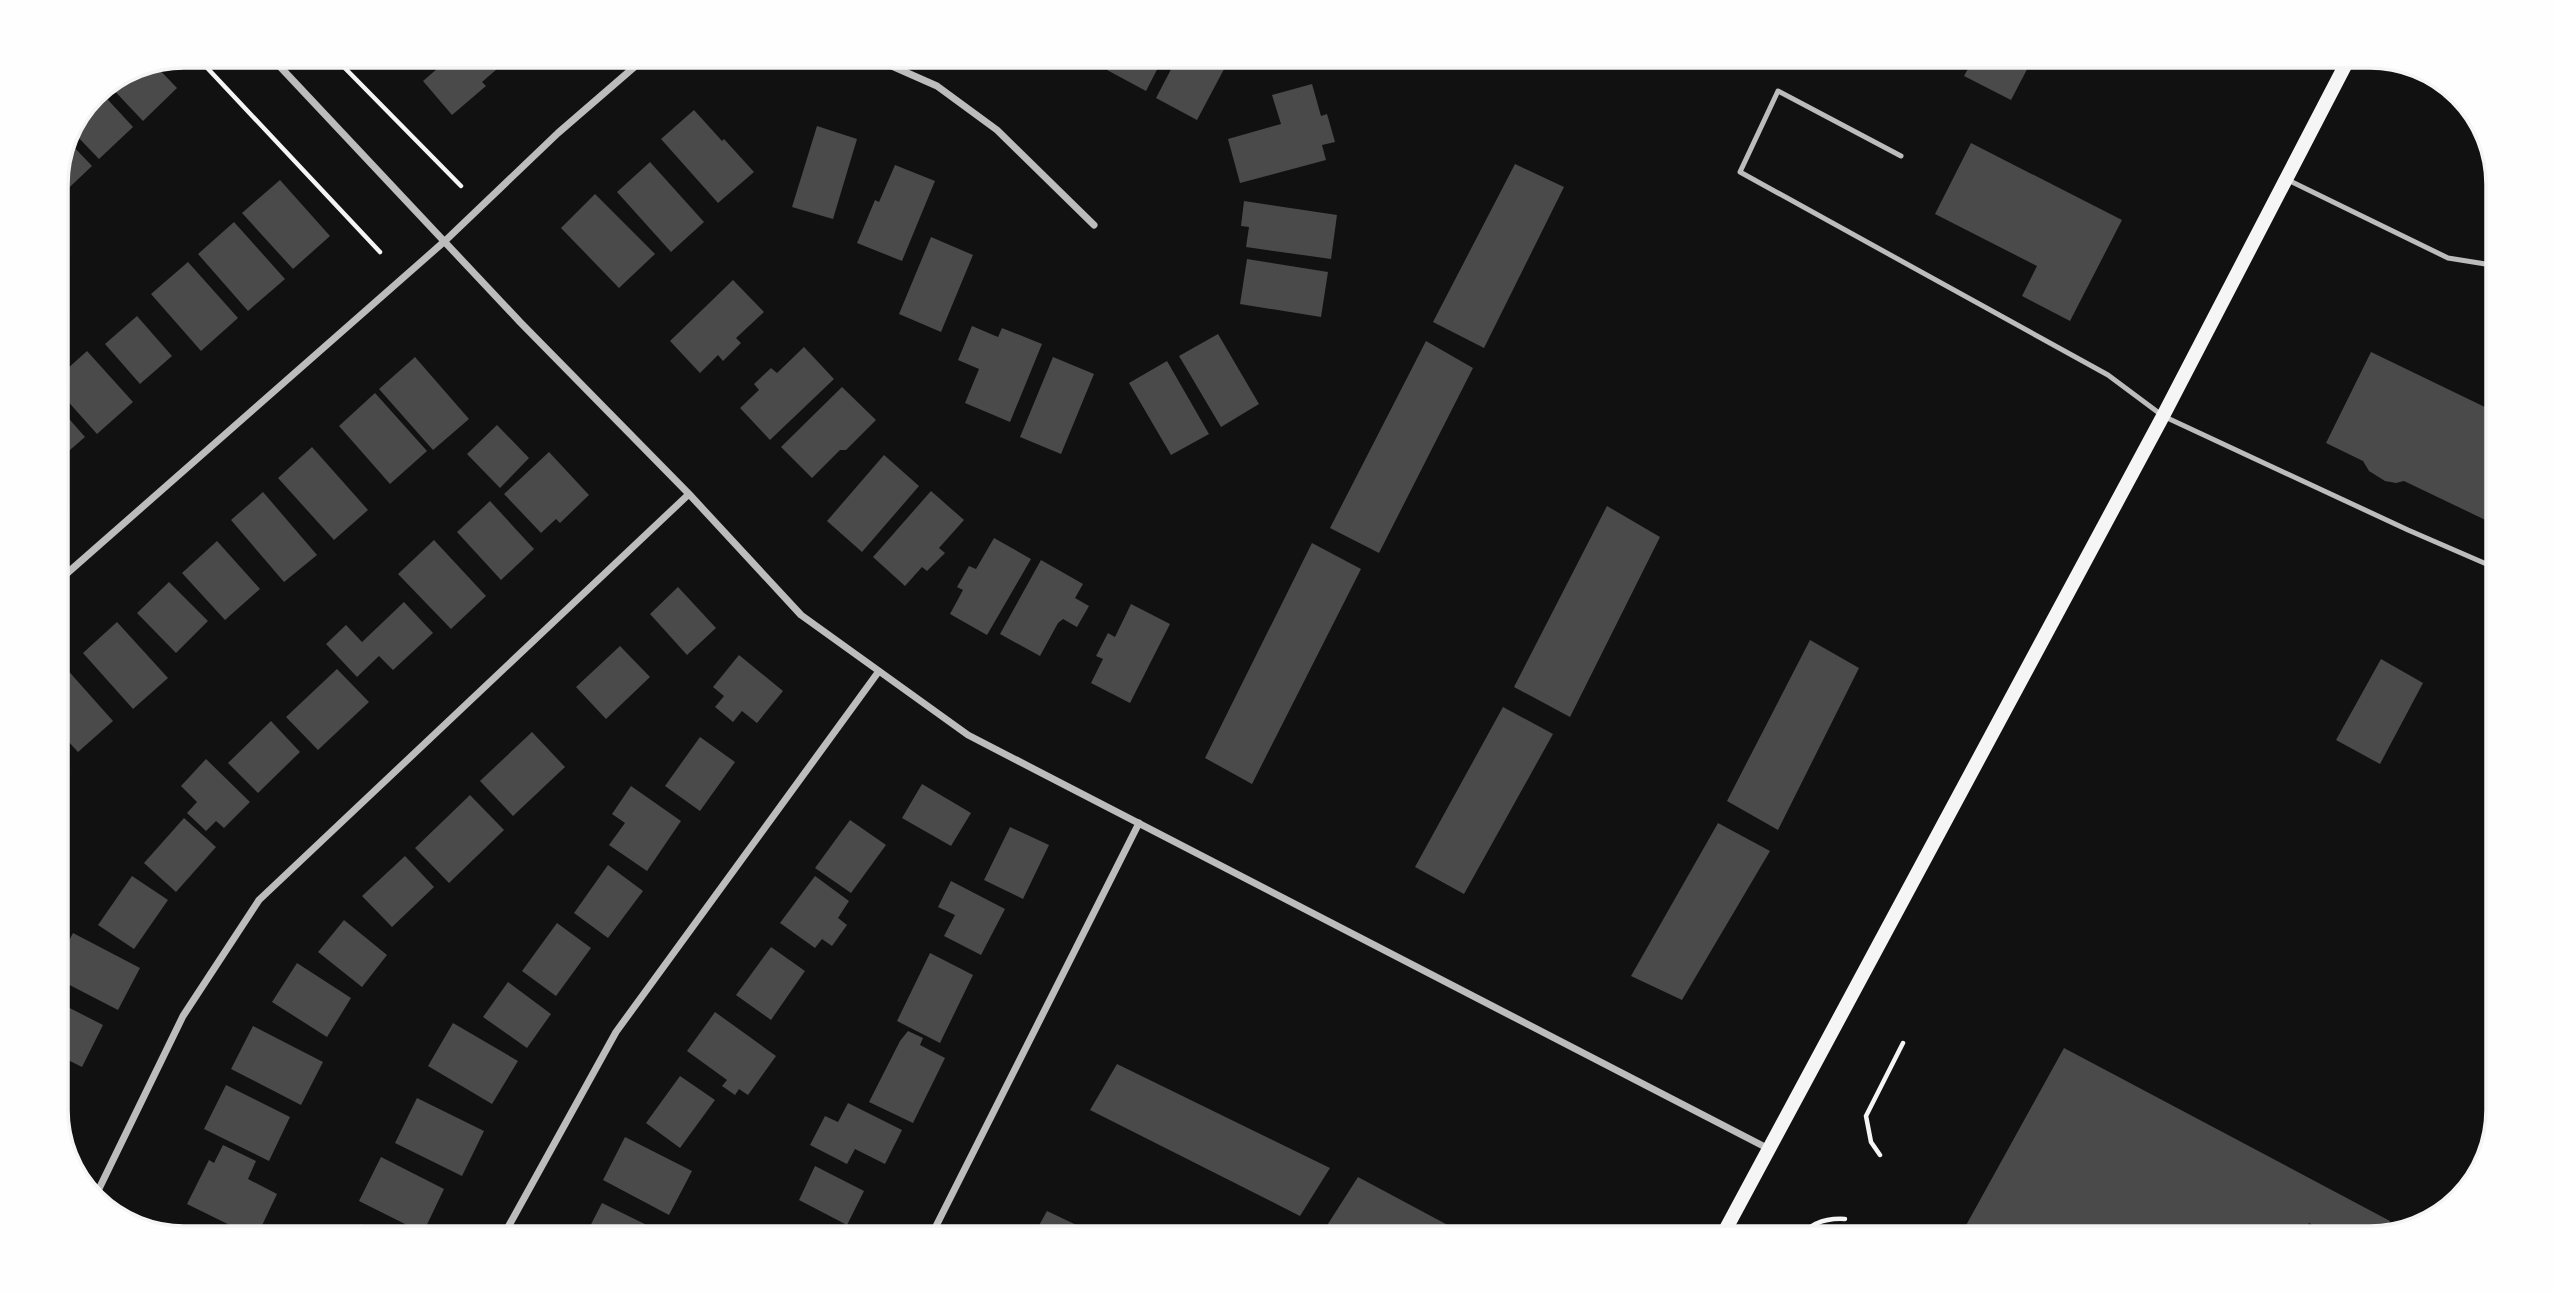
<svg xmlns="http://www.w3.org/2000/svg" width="2554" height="1294" viewBox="0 0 2554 1294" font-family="Manrope,sans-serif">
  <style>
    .building { fill: #4a4a4a }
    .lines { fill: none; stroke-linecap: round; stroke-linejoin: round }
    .path { stroke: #f5f5f5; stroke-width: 4.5 }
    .service { stroke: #bcbcbc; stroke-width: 5 }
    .minor { stroke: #bcbcbc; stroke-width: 7 }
    .secondary { stroke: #f5f5f5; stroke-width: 14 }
    .rim { fill: none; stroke: #f5f5f5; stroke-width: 3.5 }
  </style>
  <rect width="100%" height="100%" fill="#111"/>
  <path class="building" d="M452 56 511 57 482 82 486 86 452 115 423 81Z
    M1115 56H1164L1146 91 1107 70Z
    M1178 56H1231L1197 120 1156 98Z
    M1975 56H2034L2011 100 1964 76Z
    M152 62 177 88 143 121 108 84 135 66Z
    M1312 84 1321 116 1327 114 1335 142 1322 145 1326 160 1240 183 1228 139 1281 124 1272 95Z
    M99 90 133 127 99 159 75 134 94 93Z
    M694 110 722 141 724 139 754 172 718 203 661 139Z
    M817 126 857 139 833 219 792 207Z
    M1971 143 2122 220 2070 321 2022 296 2037 266 1935 214Z
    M71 144 92 166 56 200V176Z
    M650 162 704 222 671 252 617 192Z
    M1515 164 1564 187 1484 348 1433 322Z
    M895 165 935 181 902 261 857 243 875 200 879 202Z
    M280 180 330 236 293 269 242 213Z
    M595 194 655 254 619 288 561 228Z
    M1244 201 1337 215 1331 259 1246 247 1249 227 1241 226Z
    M234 222 285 279 248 311 198 254Z
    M931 237 973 255 941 332 899 314Z
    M1247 259 1328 272 1321 317 1240 304Z
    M188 262 238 318 201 351 151 294Z
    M733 280 764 312 736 338 741 343 723 361 718 355 700 373 670 341Z
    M137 316 172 356 140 384 105 344Z
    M972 326 998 337 1002 328 1042 344 1010 422 965 403 979 369 958 360Z
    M1218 334 1259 404 1221 427 1179 356Z
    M1426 341 1473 368 1379 553 1330 528Z
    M804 347 834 379 770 440 740 408 759 390 754 384 771 368 777 373Z
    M87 351 133 402 97 434 56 388V379Z
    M2371 352 2489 409 2498 392V526L2404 481 2396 483 2385 481 2369 471 2363 461 2326 443Z
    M415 357 469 419 433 450 379 389Z
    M1053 357 1094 374 1061 454 1020 437Z
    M1167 361 1209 434 1171 455 1129 383Z
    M842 387 876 420 846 450H840L812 478 781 447Z
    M375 393 427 451 390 484 339 426Z
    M56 404 85 437 56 462Z
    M497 425 529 458 500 488 467 454Z
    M312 447 368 510 334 540 278 478Z
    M549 452 589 495 560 523 556 519 541 533 504 494Z
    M884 455 919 486 862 552 827 521Z
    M931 491 964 520 939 548 945 553 927 571 922 567 905 586 873 557Z
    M263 492 317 555 284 582 231 520Z
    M490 501 534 549 501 580 457 532Z
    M1607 506 1660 537 1570 717 1514 687Z
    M994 538 1031 559 987 635 950 614 963 590 957 587 969 566 976 569Z
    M434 540 486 596 451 629 398 574Z
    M217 541 260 589 225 620 182 573Z
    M1312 543 1361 569 1252 784 1205 758Z
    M1041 560 1083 584 1075 598 1089 606 1077 627 1063 619 1058 623 1040 656 1000 634Z
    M169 582 208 621 176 653 137 613Z
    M678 587 716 628 687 655 650 614Z
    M404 602 433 633 393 670 379 656 357 677 326 644 346 625 362 642Z
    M1131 604 1170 624 1130 703 1091 683 1103 659 1096 656 1108 633 1115 637Z
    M117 622 168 678 133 709 83 653Z
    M1810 640 1859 668 1778 830 1727 801Z
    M620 646 650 677 606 719 576 687Z
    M739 655 783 691 757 723 742 711 733 722 715 707 724 696 713 687Z
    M2381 659 2423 683 2380 764 2336 740Z
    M64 666 113 721 78 752 56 728V673Z
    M337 669 369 702 318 750 286 717Z
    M1503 707 1553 734 1464 894 1415 867Z
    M271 721 300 752 258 793 228 763Z
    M532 732 565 767 513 816 480 781Z
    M700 737 735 762 700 811 665 786Z
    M56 755 70 770 56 782Z
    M206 759 250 802 224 828 216 821 206 831 187 813 197 802 181 786Z
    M922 784 971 813 951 846 902 818Z
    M631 786 681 821 647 871 609 845 625 823 612 814Z
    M470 795 504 830 449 883 415 848Z
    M184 818 216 847 176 892 144 863Z
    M850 820 886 845 851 893 815 868Z
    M1718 823 1770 851 1682 1000 1631 976Z
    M1010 827 1049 845 1023 899 984 880Z
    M405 856 434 887 392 927 362 896Z
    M608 865 643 891 608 938 574 913Z
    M132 876 168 900 134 949 98 925Z
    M815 876 849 901 838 918 847 925 832 946 822 939 815 948 780 923Z
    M951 881 1005 909 981 955 944 936 955 915 938 907Z
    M344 920 387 955 362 987 318 952Z
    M557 923 591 948 556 996 522 971Z
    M73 933 140 968 118 1010 56 978V965Z
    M771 947 805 971 771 1020 736 995Z
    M930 953 973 975 940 1043 897 1021Z
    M297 963 351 998 327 1037 272 1002Z
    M508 982 551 1014 527 1048 483 1017Z
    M56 1001 103 1025 82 1067 56 1054Z
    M715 1012 776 1056 748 1095 739 1089 735 1095 722 1086 727 1080 687 1051Z
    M453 1023 518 1061 492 1104 428 1066Z
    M253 1026 323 1062 301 1105 231 1069Z
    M908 1031 923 1038 920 1045 945 1058 913 1123 869 1102 900 1041Z
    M2064 1048 2390 1221 2383 1234 2370 1238H2336L2309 1223 2301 1238H1959Z
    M1117 1064 1330 1168 1300 1216 1090 1110Z
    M680 1076 715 1100 680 1148 646 1123Z
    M56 1077 67 1082 56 1104Z
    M226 1085 290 1117 269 1161 204 1129Z
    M417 1098 484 1131 462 1176 395 1143Z
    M848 1103 902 1130 885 1164 855 1149 847 1164 810 1145 825 1116 838 1122Z
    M625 1137 692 1171 669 1215 603 1180Z
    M223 1145 256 1161 248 1179 277 1194 256 1238 187 1204 209 1160 214 1163Z
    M381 1157 444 1189 423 1233 359 1201Z
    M815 1166 864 1191 847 1225 799 1200Z
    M1358 1177 1472 1238H1348L1326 1227Z
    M602 1203 667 1235 665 1238H584Z
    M1047 1211 1104 1238H1032Z
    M360 1224 388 1238H353Z
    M790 1229 808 1238H786Z"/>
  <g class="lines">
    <path class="path" d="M196 56 380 252
      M333 56 461 186
      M1880 1155 1871 1142 1866 1116 1903 1043
      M1800 1238C1810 1223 1827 1218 1845 1219"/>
    <path class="service" d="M1901 156 1778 91 1740 172 2108 375 2163 416 2408 530 2498 569
      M2288 180 2448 258 2498 266"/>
    <path class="minor" d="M270 56 520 322 689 494 801 615 968 735 1769 1149
      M869 56 937 86 997 130 1094 225
      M56 583 446 240 558 133 647 56
      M95 1197 183 1016 259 900 689 494
      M502 1238 616 1032 879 671
      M930 1238 1139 823"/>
    <path class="secondary" d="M1721 1238 2163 416 2350 56"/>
  </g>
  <path d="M0 0H2554V1294H0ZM184 68H2370A116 116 0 0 1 2486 184V1110A116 116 0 0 1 2370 1226H184A116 116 0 0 1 68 1110V184A116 116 0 0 1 184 68Z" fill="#fefefe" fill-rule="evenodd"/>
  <path class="rim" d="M184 68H2370A116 116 0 0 1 2486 184V1110A116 116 0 0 1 2370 1226H184A116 116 0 0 1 68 1110V184A116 116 0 0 1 184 68Z"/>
</svg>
